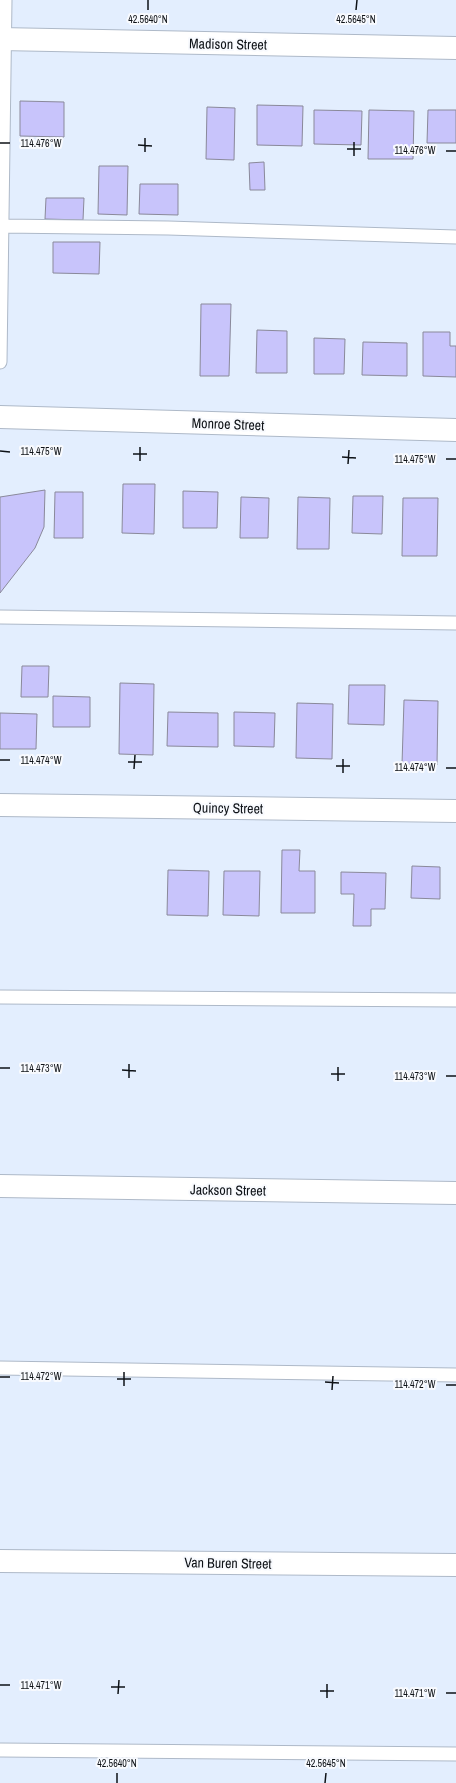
<svg xmlns="http://www.w3.org/2000/svg" width="456" height="1783" viewBox="0 0 456 1783" font-family="'Archivo Narrow',sans-serif">
  <style>
    .building { fill: #c8c4fb; stroke: #8a899a }
    .lines { fill: none; stroke-linecap: round; stroke-linejoin: round }
    .service-casing { stroke: #aeb9c8; stroke-width: 15 }
    .minor-casing { stroke: #aeb9c8; stroke-width: 24 }
    .service { stroke: #fff; stroke-width: 13 }
    .minor { stroke: #fff; stroke-width: 22 }
    .ticks { fill: none; stroke: #0e1217; stroke-width: 1.5 }
    .labels { text-anchor: middle; dominant-baseline: central; stroke-width: 4; stroke-linejoin: round; paint-order: stroke }
    .street-label { font-size: 14px; fill: #0e1217; stroke: #f8fafe }
    .ticks-label { font-size: 10px; text-anchor: middle; fill: #0e1217; stroke: #f8fafe; stroke-width: 4; stroke-linejoin: round; paint-order: stroke }
  </style>
  <rect width="100%" height="100%" fill="#e3eefe"/>
  <path class="building" d="M20 101 64 102V137L20 136Z
    M257 105 303 106 302 146 257 145Z
    M207 107 235 108 234 160 206 159Z
    M314 110 362 111 361 145 314 144Z
    M369 110 414 111 413 159H368Z
    M428 110H456V143H427Z
    M264 162 265 190H250L249 163Z
    M99 166H128L127 215 98 214Z
    M140 184H178V215L139 214Z
    M46 198H84L83 220 45 219Z
    M53 242H100L99 274 53 273Z
    M201 304H231L229 376H200Z
    M257 330 287 331V373H256Z
    M423 332H450V346H456V377L423 376Z
    M314 338 345 339 344 374H314Z
    M363 342 407 343V376L362 375Z
    M123 484H155L154 534 122 533Z
    M45 490 44 527 35 548 0 593V497Z
    M183 491 218 492 217 528H183Z
    M55 492H83V538H54Z
    M353 496H383L382 534 352 533Z
    M241 497 269 498 268 538H240Z
    M298 497 330 498 329 549H297Z
    M403 498H438L437 556H402Z
    M22 666H49L48 697H21Z
    M120 683 154 684 153 755 119 754Z
    M349 685H385L384 725 348 724Z
    M53 696 90 697V727H53Z
    M404 700 438 701 437 765 402 764Z
    M297 703 333 704 332 759 296 758Z
    M168 712 218 713V747L167 746Z
    M234 712 275 713 274 747 234 746Z
    M0 713 37 714 36 749H0Z
    M282 850H300L299 871H315V913H281Z
    M412 866 440 867V899L411 898Z
    M168 870 209 871 208 916 167 915Z
    M224 871H260L259 916 223 915Z
    M341 872 386 873 385 909H371V926H353L354 894H341Z"/>
  <g class="lines">
    <g class="service-casing">
      <path id="service" d="M2 226 168 228 456 237
        M0 362 5 0
        M0 617 456 623
        M0 997 456 1000
        M0 1368 456 1375
        M0 1750 456 1754"/>
    </g>
    <g class="minor-casing">
      <path id="minor" d="M0 39 456 48
        M0 417 456 430
        M0 805 456 811
        M0 1186 456 1193
        M0 1561 456 1565"/>
    </g>
    <use href="#service" class="service"/>
    <use href="#minor" class="minor"/>
  </g>
  <path class="ticks" d="M148 10V0M356 10 357 0M0 143H10M138 145 152 146M347 149H361M446 151H456M145 152V138M354 156V142M0 451 10 452M133 454H147M342 457 356 458M446 459H456M140 461V447M348 464 349 450M0 760H10M128 762H142M336 766H350M446 768H456M134 769 135 755M343 773V759M0 1068H10M122 1070 136 1071M331 1074H345M446 1076H456M129 1078V1064M338 1081V1067M0 1377H10M117 1379H131M325 1382 339 1383M446 1385H456M124 1386V1372M332 1390 333 1376M0 1685H10M111 1687H125M320 1691H334M446 1693H456M118 1694 119 1680M327 1698V1684M117 1783V1773M325 1783 326 1773"/>
  <g class="labels">
    <g class="street-label">
      <text transform="translate(228 44) rotate(1)">Madison Street</text>
      <text transform="translate(228 424) rotate(2)">Monroe Street</text>
      <text transform="translate(228 808) rotate(1)">Quincy Street</text>
      <text transform="translate(228 1190) rotate(1)">Jackson Street</text>
      <text transform="translate(228 1563) rotate(1)">Van Buren Street</text>
    </g>
  </g>
  <g class="ticks-label">
    <text x="148" y="23">42.5640°N</text>
    <text x="356" y="23">42.5645°N</text>
    <text x="41" y="147">114.476°W</text>
    <text x="415" y="154">114.476°W</text>
    <text x="41" y="455">114.475°W</text>
    <text x="415" y="463">114.475°W</text>
    <text x="41" y="764">114.474°W</text>
    <text x="415" y="771">114.474°W</text>
    <text x="41" y="1072">114.473°W</text>
    <text x="415" y="1080">114.473°W</text>
    <text x="41" y="1380">114.472°W</text>
    <text x="415" y="1388">114.472°W</text>
    <text x="41" y="1689">114.471°W</text>
    <text x="415" y="1697">114.471°W</text>
    <text x="117" y="1767">42.5640°N</text>
    <text x="326" y="1767">42.5645°N</text>
  </g>
</svg>
